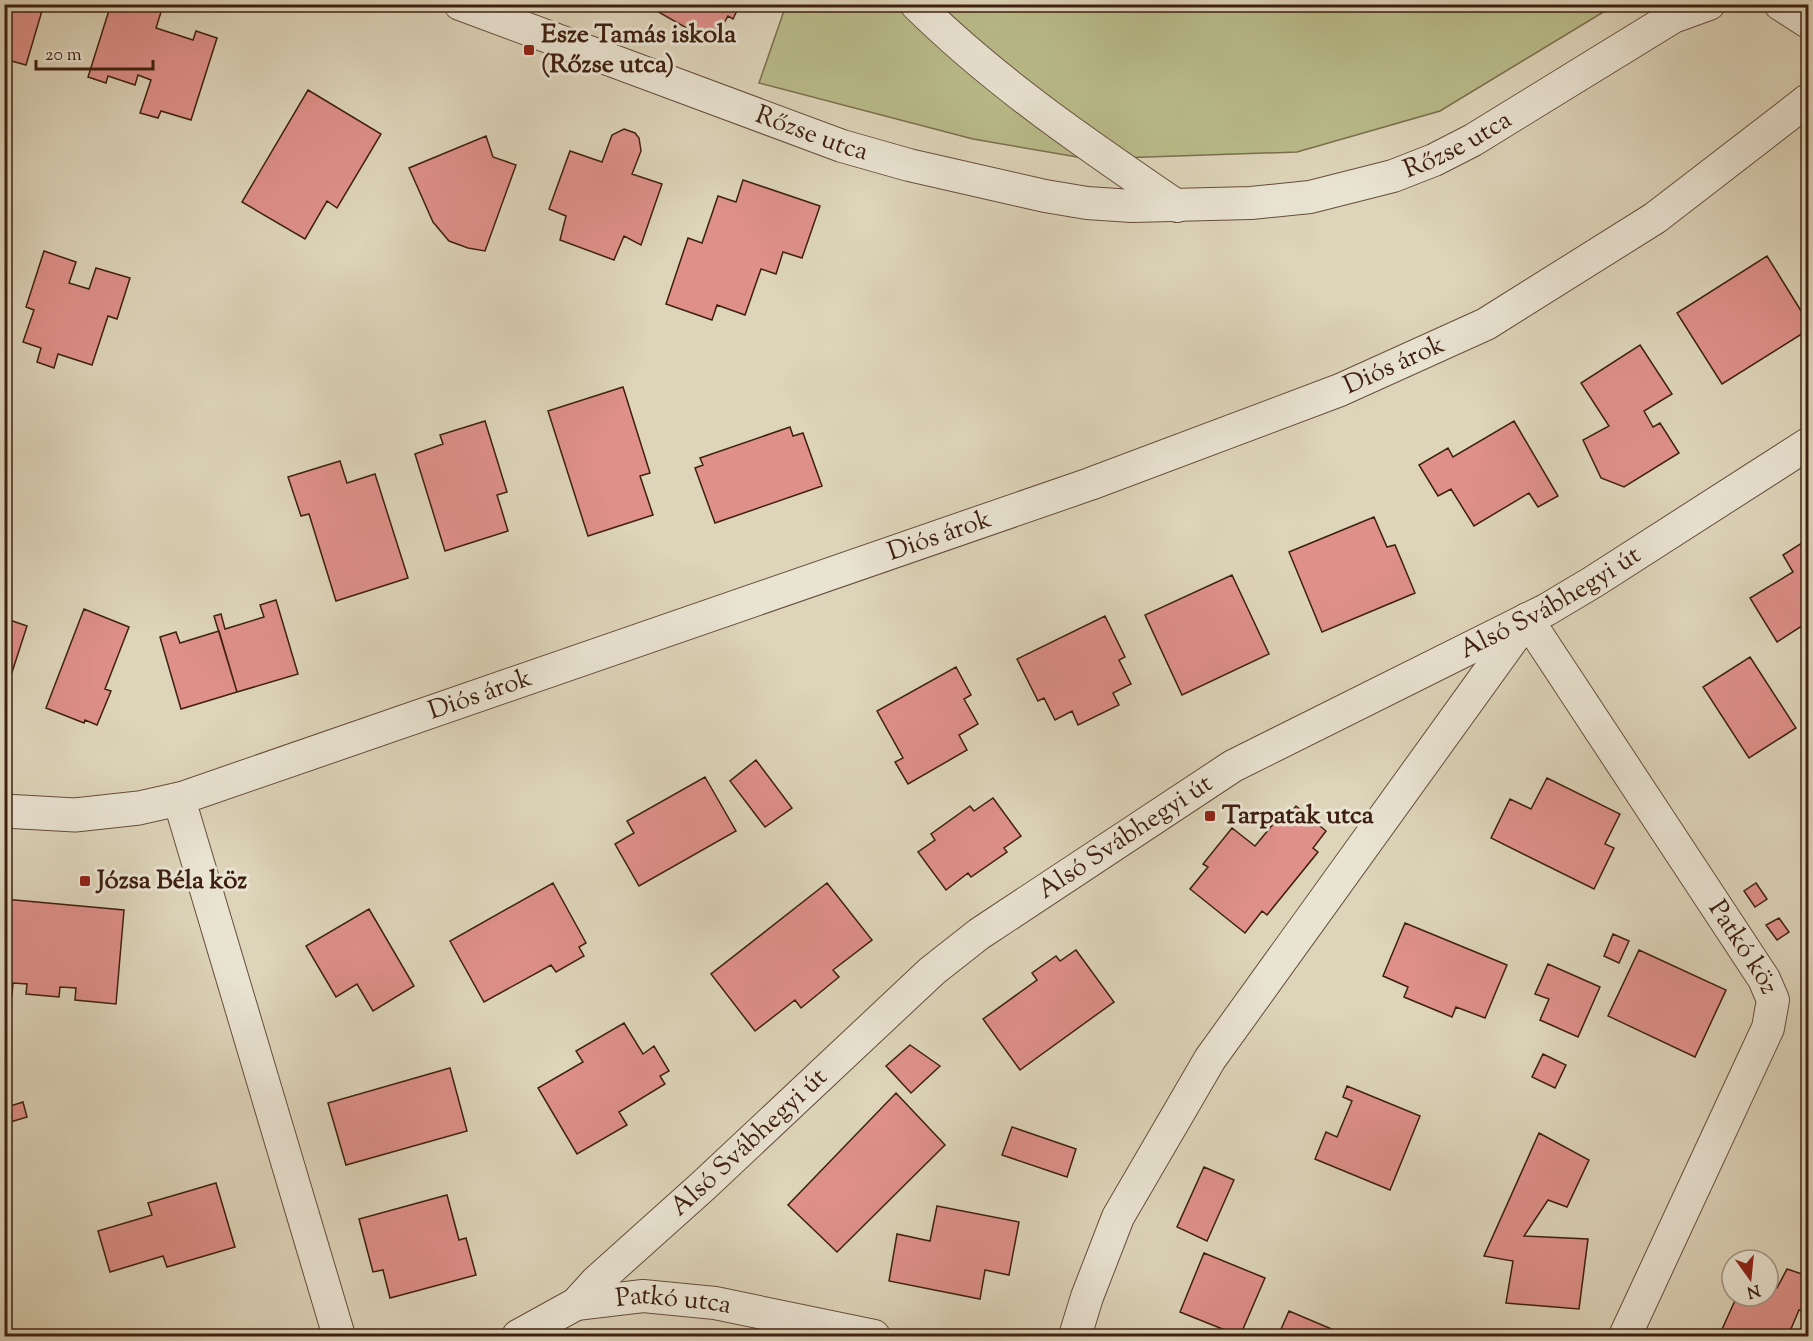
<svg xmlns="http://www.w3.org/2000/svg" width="1813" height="1341" viewBox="0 0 1813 1341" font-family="'Sorts Mill Goudy',serif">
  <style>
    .green { fill: #b9bb8a; stroke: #7c6e4d; stroke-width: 1.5 }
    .building { fill: #de9089; stroke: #3f2010; stroke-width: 1.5 }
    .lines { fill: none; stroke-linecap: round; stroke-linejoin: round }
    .minor-casing { stroke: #664d3a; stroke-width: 34 }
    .tertiary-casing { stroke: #664d3a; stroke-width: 35 }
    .minor { stroke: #e9e3d2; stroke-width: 32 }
    .tertiary { stroke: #e9e3d2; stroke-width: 33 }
    .poi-dot { fill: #8f2418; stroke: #e9e3d2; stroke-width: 2 }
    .labels { text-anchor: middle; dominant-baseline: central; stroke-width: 6; stroke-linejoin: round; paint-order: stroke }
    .poi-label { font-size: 26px; font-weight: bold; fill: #3f2010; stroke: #e9e3d2; text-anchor: start }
    .street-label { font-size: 26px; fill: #3f2010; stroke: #e9e3d2 }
  </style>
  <rect width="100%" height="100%" fill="#ddd4b9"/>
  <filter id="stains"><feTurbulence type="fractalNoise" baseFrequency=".00333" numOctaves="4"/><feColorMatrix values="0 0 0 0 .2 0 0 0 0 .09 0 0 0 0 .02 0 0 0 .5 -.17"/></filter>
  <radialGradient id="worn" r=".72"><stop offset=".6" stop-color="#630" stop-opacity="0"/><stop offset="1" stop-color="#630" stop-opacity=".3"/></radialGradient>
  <path class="green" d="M786 5H1615L1440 111 1297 152 1089 159 973 139 759 83Z"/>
  <path class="building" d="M4 4H44L26 65 4 59Z
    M111 4H148L162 9 156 28 193 40 196 31 217 38 191 120 161 111 158 118 140 113 151 80 138 75 135 85 108 76 106 83 88 77Z
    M655 4H740L733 19 728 16 713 43 653 9Z
    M308 90 381 134 337 208 327 201 305 239 242 202Z
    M624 129 635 133 639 138 641 151 632 174 662 184 641 245 624 236 614 260 560 240 566 216 549 209 570 151 602 162 612 135Z
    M486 136 493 157 516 165 485 251 468 248 449 241 433 222 409 168Z
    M743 180 820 206 802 258 783 252 776 274 761 269 745 315 717 305 712 320 666 304 688 238 702 243 718 196 736 202Z
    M44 251 76 262 69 283 89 289 96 268 130 278 117 319 108 316 92 365 58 354 54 368 37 362 41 348 23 342 34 310 26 307Z
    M1767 256 1808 322V330L1722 384 1677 313Z
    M1640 345 1672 394 1644 411 1653 427 1660 423 1679 453 1624 487 1601 478 1583 440 1609 426 1581 383Z
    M623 387 650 473 640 476 653 515 588 536 548 411Z
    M485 421 507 492 497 495 508 531 445 551 415 454 443 444 440 435Z
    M1514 421 1558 496 1538 507 1529 493 1474 526 1451 489 1438 496 1419 465 1448 448 1453 457Z
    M790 427 793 436 803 433 822 486 715 523 695 468 703 465 700 458Z
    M340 461 347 483 375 474 408 578 336 601 309 514 301 516 288 477Z
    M1374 517 1387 547 1395 545 1415 593 1322 632 1289 552Z
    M1808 539V622L1777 642 1750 598 1793 572 1783 555Z
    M1232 575 1269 654 1182 695 1145 615Z
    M276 600 298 674 237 692 214 616 221 614 225 629 264 617 260 605Z
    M84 609 129 627 105 689 111 691 97 725 85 720 84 723 46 708Z
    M1105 616 1125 657 1119 660 1131 684 1113 693 1119 705 1078 725 1072 711 1055 720 1044 698 1038 701 1017 659Z
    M4 618 27 626 4 697Z
    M219 631 237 692 181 709 160 637 176 632 180 643Z
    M1750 657 1796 728 1749 758 1703 687Z
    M956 667 971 695 964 699 978 724 959 735 967 750 908 784 895 762 903 758 877 711Z
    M756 760 792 808 765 827 730 781Z
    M705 777 736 831 639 886 615 844 634 833 627 821Z
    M1547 778 1620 814 1605 844 1614 848 1594 889 1491 838 1510 799 1531 809Z
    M993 798 1021 836 1004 848 1007 852 971 877 968 873 946 890 918 852 935 840 931 834 970 806 974 811Z
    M1296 806 1326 831 1313 848 1318 852 1267 915 1262 911 1245 933 1190 889 1208 867 1203 864 1232 828 1255 846 1279 817 1284 821Z
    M553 883 586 943 579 947 584 956 556 972 551 965 484 1002 450 941Z
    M827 883 872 940 833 970 839 977 801 1008 795 1000 755 1031 711 974Z
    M1756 883 1767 899 1755 907 1744 891Z
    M4 899 124 910 116 1004 75 1000 76 988 60 987 59 997 26 994 27 984 13 983 12 995 4 994Z
    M369 909 414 986 373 1011 357 984 336 997 306 946Z
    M1779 918 1789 932 1777 940 1766 925Z
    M1405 923 1507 965 1485 1018 1456 1007 1452 1017 1404 997 1408 987 1383 976Z
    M1613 934 1629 941 1619 963 1604 956Z
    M1076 950 1114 1002 1020 1070 983 1019 1037 980 1032 973 1056 956 1060 961Z
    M1639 950 1726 990 1695 1057 1608 1016Z
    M1548 964 1600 987 1578 1037 1540 1020 1549 999 1535 994Z
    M624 1023 643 1054 654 1046 669 1071 660 1076 665 1084 619 1112 627 1125 577 1154 538 1088 583 1062 576 1051Z
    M910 1045 940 1066 911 1093 886 1066Z
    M1543 1054 1566 1065 1555 1088 1532 1077Z
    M450 1068 467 1131 346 1165 328 1103Z
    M1347 1086 1420 1116 1390 1190 1315 1159 1326 1132 1337 1137 1352 1101 1343 1097Z
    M896 1093 945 1145 837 1252 788 1205Z
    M23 1102 27 1117 4 1124V1108Z
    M1012 1127 1076 1149 1067 1177 1002 1155Z
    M1539 1133 1589 1160 1567 1207 1548 1200 1524 1236 1588 1239 1579 1309 1506 1303 1513 1261 1484 1256Z
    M1204 1167 1234 1180 1207 1241 1177 1227Z
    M216 1183 235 1247 167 1267 163 1256 110 1272 98 1231 152 1215 148 1203Z
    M447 1195 459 1240 466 1238 476 1275 390 1298 383 1270 373 1272 359 1219Z
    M937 1206 1019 1222 1009 1275 985 1270 980 1299 889 1281 897 1234 930 1241Z
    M1204 1253 1265 1278 1240 1336 1180 1312Z
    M1787 1269 1808 1276V1313L1799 1310 1788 1336H1719L1737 1296H1768V1283L1777 1288Z
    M1289 1311 1348 1336H1278Z"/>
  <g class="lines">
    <g class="minor-casing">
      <g id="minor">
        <path id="s1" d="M460 4 842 146 909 165 1045 196 1087 203 1132 206 1251 203 1310 197 1393 176 1434 160 1473 140 1673 17 1709 4"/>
        <path d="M916 4C995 82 1086 144 1177 206"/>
        <path d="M1780 4 1808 22"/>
        <path id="s2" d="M576 1304 643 1296 715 1303 874 1336"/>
        <path id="s3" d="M339 1336 179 799 1090 484 1340 390 1486 324 1655 218 1808 100"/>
        <path id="s4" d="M518 1336 576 1304 596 1282 703 1186 932 971 979 934 1233 766 1546 610 1593 582 1808 444"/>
        <path id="s5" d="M1075 1336 1087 1297 1118 1217 1210 1059 1527 619 1764 979 1773 1000 1768 1028 1625 1336"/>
      </g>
    </g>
    <g class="tertiary-casing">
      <path id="tertiary" d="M4 811 75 815 139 808 179 799"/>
    </g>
    <use href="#minor" class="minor"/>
    <use href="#tertiary" class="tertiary"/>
  </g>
  <g class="poi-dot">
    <rect x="523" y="44" width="12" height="12" rx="3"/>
    <rect x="1204" y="810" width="12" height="12" rx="3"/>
    <rect x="79" y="875" width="12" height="12" rx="3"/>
  </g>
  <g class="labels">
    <g class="poi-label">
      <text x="541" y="35">Esze Tamás iskola<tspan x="541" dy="30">(Rőzse utca)</tspan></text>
      <text x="1222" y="816">Tarpatak utca</text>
      <text x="97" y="881">Józsa Béla köz</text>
    </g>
    <g class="street-label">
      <text stroke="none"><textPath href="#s1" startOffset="375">Rőzse utca</textPath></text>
      <text stroke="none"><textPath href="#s1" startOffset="1040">Rőzse utca</textPath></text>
      <text stroke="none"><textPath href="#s3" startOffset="1851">Diós árok</textPath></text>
      <text stroke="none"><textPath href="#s3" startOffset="1365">Diós árok</textPath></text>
      <text stroke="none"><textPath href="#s4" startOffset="1275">Alsó Svábhegyi út</textPath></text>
      <text stroke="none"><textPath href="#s3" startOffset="879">Diós árok</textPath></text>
      <text stroke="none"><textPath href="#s4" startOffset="789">Alsó Svábhegyi út</textPath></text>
      <text stroke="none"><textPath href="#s5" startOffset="1245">Patkó köz</textPath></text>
      <text stroke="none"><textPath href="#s4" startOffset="303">Alsó Svábhegyi út</textPath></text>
      <text stroke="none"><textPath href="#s2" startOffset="98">Patkó utca</textPath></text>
    </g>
  </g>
  <rect width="1813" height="1341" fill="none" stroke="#ddd4b9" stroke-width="24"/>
  <rect x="6" y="6" width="1801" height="1329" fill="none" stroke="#3f2010" stroke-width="3"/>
  <rect x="12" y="12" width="1789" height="1317" fill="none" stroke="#3f2010" stroke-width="1.5"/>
  <g transform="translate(1750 1278) rotate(165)"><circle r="28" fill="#e9e3d2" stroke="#a59584" stroke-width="1.5"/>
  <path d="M0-4.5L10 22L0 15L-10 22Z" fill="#8f2418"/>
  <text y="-9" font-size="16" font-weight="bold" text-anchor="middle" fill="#3f2010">N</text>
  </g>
  <path d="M36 60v9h117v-9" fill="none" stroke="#3f2010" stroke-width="3"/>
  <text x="45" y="60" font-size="18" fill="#3f2010" stroke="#e9e3d2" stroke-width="4.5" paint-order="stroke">20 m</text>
  <rect width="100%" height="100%" filter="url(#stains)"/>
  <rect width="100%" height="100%" fill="url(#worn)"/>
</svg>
